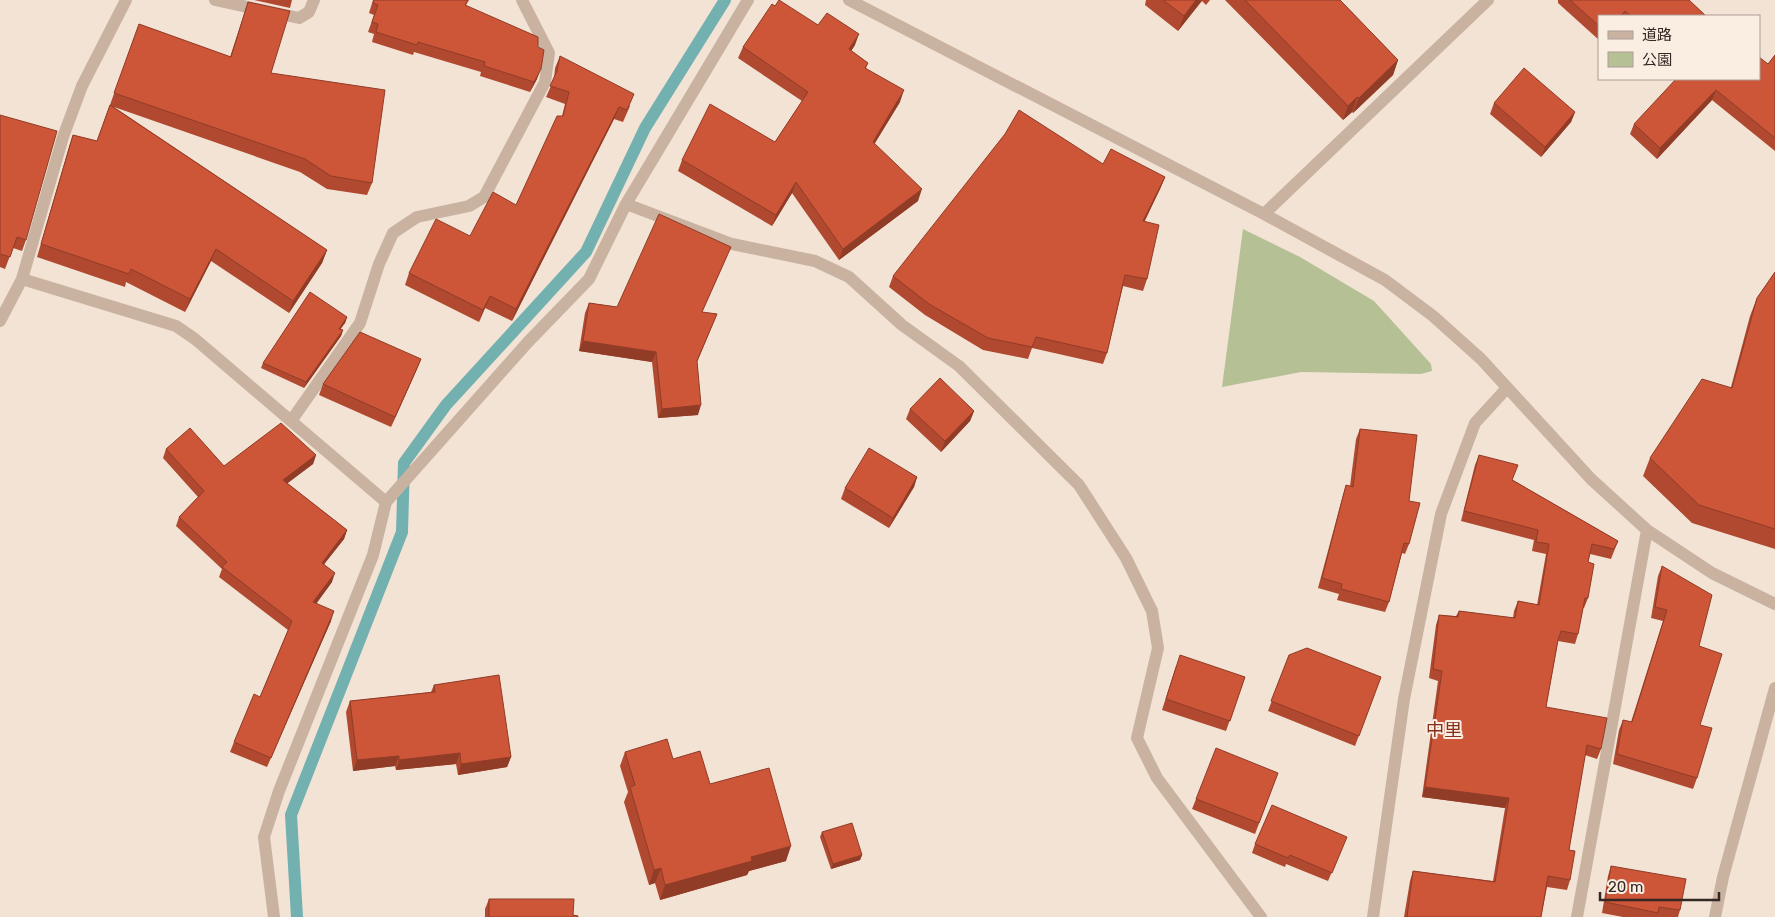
<svg xmlns="http://www.w3.org/2000/svg" width="1775" height="917" viewBox="0 0 1775 917" font-family="Rubik,'Noto Sans JP',sans-serif">
  <style>
    .green { fill: #b5c195 }
    .lines { fill: none; stroke-linecap: round; stroke-linejoin: round }
    .stream { stroke: #73b0b0; stroke-width: 12 }
    .minor { stroke: #cab2a1; stroke-width: 12 }
    .wall { fill: #b04930 }
    .shaded-wall { fill: #903c27 }
    .building { fill: #cd5538; stroke: #903c27 }
    .labels { text-anchor: middle; dominant-baseline: central; stroke-width: 4; stroke-linejoin: round; paint-order: stroke }
    .quarter-label { font-size: 18px; fill: #872e19; stroke: #faede2 }
  </style>
  <rect width="100%" height="100%" fill="#f2e3d5"/>
  <path class="green" d="M1243 229 1300 257 1374 301 1431 364 1432 371 1421 374 1301 372 1222 387Z"/>
  <g class="lines">
    <path class="stream" d="M297 917 291 815 402 532 404 463 446 405 586 252 645 128 725 0"/>
    <path class="minor" d="M215 0 299 18 309 12 314 0
      M849 0 1264 214 1385 280 1433 316 1481 359 1591 479 1647 530 1712 573 1775 604
      M626 204 732 244 815 261 849 277 902 325 959 366 1079 485 1126 558 1152 611 1158 648 1137 738 1157 778 1261 917
      M1264 214 1488 0
      M22 279 176 326 195 339 386 502
      M0 321 22 279 63 137 82 86 126 0
      M291 421 360 323 379 264 393 233 417 217 469 206 484 197 545 82 549 53 522 0
      M274 917 264 837 279 791 373 555 386 502 528 342 589 279 626 204 748 0
      M1373 917 1404 699 1441 514 1475 423 1507 388
      M1577 917 1647 530
      M1715 917 1723 877 1775 688"/>
  </g>
  <path class="wall" d="M254 0H292L290 8Z
    M373 0H469L466 5 537 79 530 92 480 76 481 72 414 52 413 55 372 42 374 34 368 32 374 15 369 13Z
    M1146 0H1210L1206 5 1202 1 1178 31 1145 5Z
    M1225 0H1340L1398 60 1393 75 1353 113 1352 112 1343 120Z
    M1558 0H1689L1706 16H1599V40L1558 3Z
    M248 2 271 73 372 183 367 195 327 189 300 172 114 107 327 250 322 263 289 313 211 261 185 312 126 282 125 287 37 257 69 147 73 135 97 141 139 24 230 57Z
    M775 6 818 25 855 45 851 51 868 63 866 68 900 102 874 144 918 201 839 260 792 193 772 226 678 171 682 160 775 142 802 101 738 58 743 47Z
    M1775 55V151L1712 100 1657 159 1630 134 1634 124 1768 64Z
    M560 56 630 106 623 122 614 119 512 321 485 308 479 322 405 285 409 273 470 236 516 205 562 116 565 104 546 97 554 79 555 68Z
    M1494 103 1575 112 1571 122 1541 157 1490 114Z
    M0 115 26 240 22 251 13 248 5 269 0 267Z
    M1103 164 1165 177 1160 189 1144 222 1147 279 1143 291 1123 286 1107 353 1103 364 1032 348 1028 359 983 350 925 315 889 287 893 276Z
    M727 256 702 312 717 314 697 362 698 415 658 418 652 362 579 351 585 313 589 303 617 307Z
    M1775 272V549L1692 523 1643 476 1650 458 1731 387 1750 316 1757 298Z
    M347 317 345 323 340 329 343 330 341 336 304 388 261 368 263 363Z
    M421 359 417 369 391 427 319 395 323 384Z
    M910 409 974 411 970 421 941 452 906 419Z
    M1360 429 1409 501V544L1405 554 1402 553 1389 602 1385 612 1337 600 1339 594 1318 588 1343 495 1346 485 1350 486 1356 439Z
    M166 449 224 466 316 455 313 464 287 483 347 530 344 539 324 564 332 582 316 604 331 621 267 767 230 752 234 742 260 697 288 630 219 577 222 569 176 526 179 517 198 497 163 458Z
    M1479 455 1513 480 1618 541 1611 559 1590 554 1588 562V598L1584 608H1583L1578 634 1575 644 1558 641 1546 707 1601 749 1597 759 1585 755 1569 850 1570 880 1567 890 1547 887 1541 917H1404L1410 881 1413 871 1493 881 1505 808 1422 797 1438 681 1429 678 1436 625 1439 615 1456 616 1459 611 1513 618 1514 611 1518 601 1537 605 1546 554 1532 551 1534 540 1461 521 1475 465Z
    M917 477 914 487 889 528 841 499 845 488Z
    M1662 566 1699 646 1700 725 1697 778 1693 789 1613 764 1619 730 1623 720 1631 722 1663 621 1651 618 1658 576Z
    M1289 655 1381 677 1355 746 1268 711Z
    M1176 666 1245 677 1226 731 1162 710Z
    M434 685 511 757 507 767 458 775 456 764 396 770 395 766 353 771 346 712 350 701 431 692Z
    M625 752 673 759 710 784 786 861 749 871 747 875 660 900 655 883 649 885 624 802 628 792 620 766Z
    M1278 773 1255 834 1192 809 1196 799Z
    M822 832 862 855 860 860 831 869 820 837Z
    M1255 844 1343 846 1328 881 1286 864 1285 867 1252 853Z
    M1611 866 1680 910 1678 917H1623L1602 913 1608 876Z
    M489 899 573 915 578 917H485V909Z"/>
  <path class="shaded-wall" d="M1196 0H1202L1178 31 1184 16Z
    M859 34 855 45 845 60 849 49Z
    M1398 60 1393 75 1353 113 1359 98Z
    M541 69 537 79 530 92 534 82Z
    M904 90 900 102 869 153 873 142Z
    M1716 90 1712 100 1657 159 1660 148Z
    M1357 97 1352 112 1343 120 1348 106Z
    M619 107 614 119 512 321 516 309Z
    M1575 112 1571 122 1541 157 1545 147Z
    M1165 177 1160 189 1139 233 1143 221Z
    M796 182 792 193 772 226 776 215Z
    M922 189 918 201 839 260 843 249Z
    M216 249 211 261 185 312 190 299Z
    M327 250 322 263 289 313 293 301Z
    M490 296 485 308 479 322 483 310Z
    M347 317 345 323 337 334 339 329Z
    M343 330 341 336 304 388 306 382Z
    M583 341 656 352 652 362 579 351Z
    M421 359 417 369 391 427 395 417Z
    M701 405 698 415 658 418 662 409Z
    M974 411 970 421 941 452 945 441Z
    M316 455 313 464 280 489 283 480Z
    M917 477 914 487 889 528 893 518Z
    M347 530 344 539 318 572 322 563Z
    M335 573 332 582 310 612 313 602Z
    M334 611 331 621 267 767 271 758Z
    M460 753 456 764 396 770 399 760Z
    M399 756 395 766 353 771 357 760Z
    M511 757 507 767 458 775 461 764Z
    M1425 787 1509 798 1505 808 1422 797Z
    M791 846 786 861 749 871 747 875 660 900 665 885 751 857Z
    M862 855 860 860 831 869 833 864Z
    M661 868 655 883 649 885 654 870Z"/>
  <path class="building" d="M374 0H468L465 5 538 37V47L544 50 541 69 534 82 484 66 485 62 418 42 417 45 376 32 378 24 372 22 378 5 373 3Z
    M779 0 818 25 827 13 859 34 849 49 868 63 865 68 904 90 873 142 922 189 843 249 796 182 776 215 682 160 710 104 775 142 808 92 743 47 772 4 775 6Z
    M1163 0H1196L1184 16Z
    M1245 0H1340L1398 60 1359 98 1357 97 1348 106Z
    M1570 0H1689L1706 16H1631L1625 11 1621 16H1599V26Z
    M248 2 290 11 271 73 385 90 372 183 331 176 305 159 114 93 139 24 231 57Z
    M1775 55V138L1716 90 1660 148 1634 124 1676 79H1759V57L1768 64Z
    M560 56 634 94 627 110 619 107 516 309 490 296 483 310 409 273 436 219 470 236 493 192 516 205 557 116H563L569 92 550 86 557 71Z
    M1524 68 1575 112 1545 147 1494 103Z
    M110 105 327 250 293 301 216 249 190 299 131 269 129 274 41 244 73 135 97 141Z
    M1019 110 1103 164 1111 149 1165 177 1143 221 1159 225 1147 279 1125 275 1107 353 1036 337 1032 347 988 338 929 304 893 276 1005 134Z
    M0 115 57 131 26 240 17 237 10 257 0 254Z
    M659 214 731 247 702 312 717 314 697 361 701 405 662 409 656 352 583 341 589 303 617 307Z
    M1775 272V529L1699 505 1650 458 1702 379 1732 388 1757 298Z
    M310 292 347 317 339 329 343 330 306 382 263 363Z
    M360 332 421 359 395 417 323 384Z
    M940 378 974 411 945 441 910 409Z
    M281 423 316 455 283 480 347 530 322 563 335 573 313 602 334 611 271 758 234 742 254 694 260 697 292 621 222 567 227 562 179 517 204 491 166 449 190 428 224 466Z
    M1360 429 1417 435 1409 501 1420 503 1409 544 1404 543 1389 602 1341 589 1342 584 1322 578 1346 485 1353 487Z
    M869 448 917 477 893 518 845 488Z
    M1479 455 1518 465 1512 480 1618 541 1614 549 1592 544 1588 562 1594 564 1588 598H1585L1578 634 1561 631 1558 640 1546 707 1607 718 1601 749 1587 745 1569 850 1575 851 1570 880 1548 876 1541 917H1407L1413 871 1495 882 1509 798 1425 787 1442 671 1433 669 1439 615 1458 617 1459 611 1515 618 1518 601 1539 605 1549 544 1536 542 1538 530 1464 511Z
    M1662 566 1712 595 1699 646 1722 654 1700 725 1712 728 1697 778 1617 754 1623 720 1632 722 1667 610 1655 607Z
    M1307 648 1381 677 1359 736 1271 701 1289 655Z
    M1180 655 1245 677 1230 721 1166 699Z
    M499 675 511 757 461 764 460 753 399 760V756L357 760 350 701 435 692 434 685Z
    M667 739 673 759 700 751 710 784 769 768 791 846 751 857 752 861 665 885 661 868 654 870 630 787 635 785 625 752Z
    M1216 748 1278 773 1259 823 1196 799Z
    M1272 805 1347 837 1332 873 1290 855 1288 858 1255 844Z
    M852 823 862 855 833 864 822 832Z
    M1611 866 1686 879 1680 910 1659 907 1658 913 1605 902Z
    M489 899H574L573 915 578 916V917H489Z"/>
  <g class="labels">
    <g class="quarter-label">
      <text x="1444" y="730">中里</text>
    </g>
  </g>
  <rect x="1598" y="15" width="162" height="65" fill="#faede2" stroke="#ab9e96"/>
  <rect x="1608" y="31" width="25" height="8" fill="#cab2a1" stroke="#ab9e96"/>
  <text x="1642" y="40" font-size="15" fill="#342824">道路</text>
  <rect x="1608" y="52" width="25" height="15" fill="#b5c195" stroke="#ab9e96"/>
  <text x="1642" y="65" font-size="15" fill="#342824">公園</text>
  <path d="M1600 892v8h119v-8" fill="none" stroke="#342824" stroke-width="2.5"/>
  <text x="1608" y="892" font-size="15" fill="#342824" stroke="#faede2" stroke-width="4" paint-order="stroke">20 m</text>
</svg>
